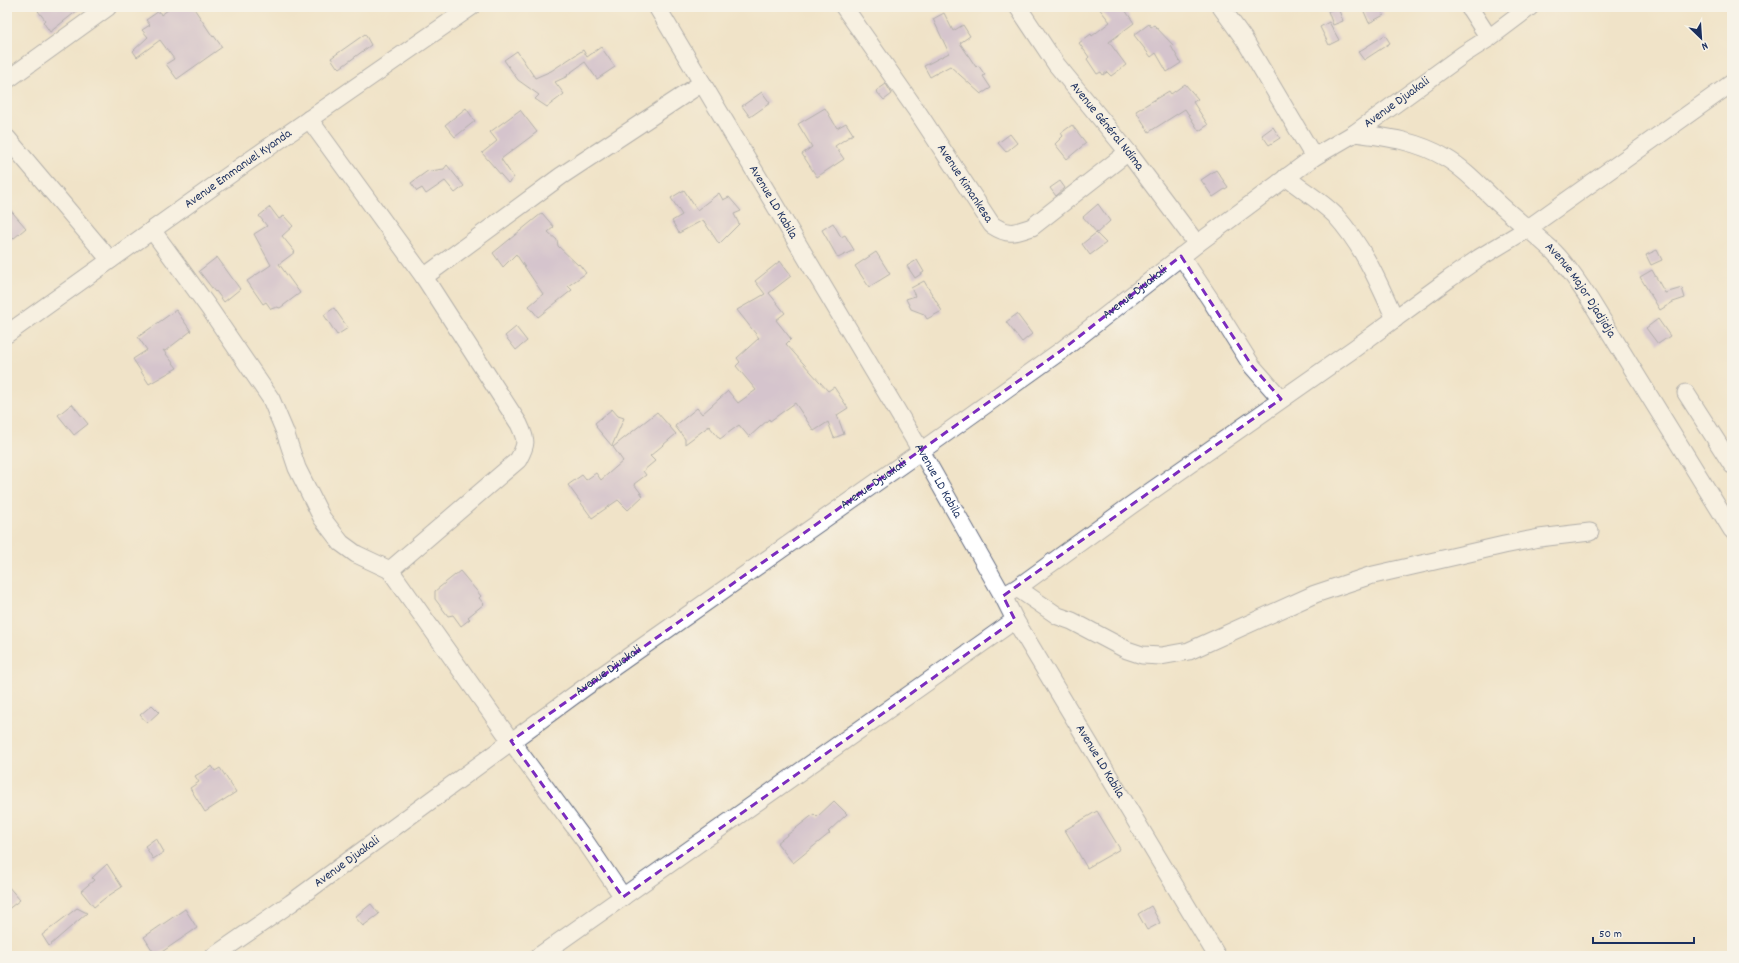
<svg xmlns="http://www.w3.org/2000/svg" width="1739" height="963" viewBox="0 0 1739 963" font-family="Dekko,sans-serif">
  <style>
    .building { fill: #b39ed2 }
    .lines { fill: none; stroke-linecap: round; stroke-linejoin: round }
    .minor-casing { stroke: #666e83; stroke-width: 19 }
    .minor { stroke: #fff; stroke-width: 17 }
    .marked { fill: none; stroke: #7b2cbf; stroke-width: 3; stroke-dasharray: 8 5; stroke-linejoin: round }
    .labels { text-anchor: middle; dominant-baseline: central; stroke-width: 4; stroke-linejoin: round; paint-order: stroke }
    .street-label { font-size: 13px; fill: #1b2f5e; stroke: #f7f3e8 }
  </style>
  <rect width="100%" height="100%" fill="#f7f3e8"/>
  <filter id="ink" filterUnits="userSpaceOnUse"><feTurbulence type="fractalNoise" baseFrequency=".025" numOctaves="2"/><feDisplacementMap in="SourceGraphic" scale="8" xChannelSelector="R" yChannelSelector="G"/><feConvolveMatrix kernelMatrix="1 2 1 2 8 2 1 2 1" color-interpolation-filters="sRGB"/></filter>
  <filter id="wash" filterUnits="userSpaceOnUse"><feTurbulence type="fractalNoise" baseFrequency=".012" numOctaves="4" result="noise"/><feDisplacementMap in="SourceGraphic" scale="16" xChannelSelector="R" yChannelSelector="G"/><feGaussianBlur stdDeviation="0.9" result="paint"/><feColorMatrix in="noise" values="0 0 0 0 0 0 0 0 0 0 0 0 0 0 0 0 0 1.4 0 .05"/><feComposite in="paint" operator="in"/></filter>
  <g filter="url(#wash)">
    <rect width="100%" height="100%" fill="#f0e3c8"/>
    <g id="blocks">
      <path class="building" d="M44 7H82L50 32 43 22 45 20 38 11Z
        M172 7H193L213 37 214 36 222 47 177 79 166 64 174 59 160 40 137 57 133 51 148 37 142 30 150 25 146 20 159 11 161 15Z
        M1098 7H1123L1134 23 1109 42 1126 65 1111 76 1107 72 1103 75 1101 72 1097 74 1087 59 1089 57 1079 43 1091 34 1092 36 1110 22Z
        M1362 7H1380L1384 15 1369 23Z
        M1338 8 1343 21 1333 25 1328 11Z
        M944 13 953 31 963 25 970 36 960 43 976 67 978 65 985 75 983 76 991 88 981 94 950 66 930 77 924 66 949 53 933 19Z
        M1329 22 1339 40 1329 45 1320 27Z
        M1149 24 1151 27 1154 25 1173 45 1171 46 1181 63 1167 72 1156 53 1151 57 1134 35Z
        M365 34 371 45 340 68 338 66 337 67 331 58Z
        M1385 35 1390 43 1364 60 1358 52Z
        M601 47 615 67 597 79 585 62 567 75 568 76 555 82 564 94 547 107 535 99 539 95 518 80 504 60 517 51 535 78 551 71 583 50 587 57Z
        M886 84 892 94 884 100 876 91Z
        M1185 84 1198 99 1193 102 1208 125 1199 131 1185 109 1149 132 1136 111 1169 91 1171 94Z
        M762 92 770 103 750 117 742 106Z
        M466 108 475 121 455 137 445 125Z
        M825 108 837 128 846 123 853 134 835 146 844 159 817 177 802 154 812 147 798 124Z
        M520 110 537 132 501 159 514 178 508 183 482 153 497 141 490 132Z
        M1072 125 1086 143 1067 159 1055 144 1063 136 1061 133Z
        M1273 127 1280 138 1269 145 1262 135Z
        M1010 134 1017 143 1006 152 998 143Z
        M447 165 464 186 455 193 445 181 426 194 422 188 417 191 411 183 429 170 430 171 444 169Z
        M1216 170 1228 187 1213 197 1201 180Z
        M1060 181 1065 188 1056 196 1050 188Z
        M684 190 697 210 719 193 723 200 729 197 741 211 734 214 739 224 719 244 703 220 679 233 672 221 682 215 671 198Z
        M1098 204 1110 221 1097 233 1083 217Z
        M7 206 26 228 7 244Z
        M270 207 279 219 284 216 293 226 282 236 295 252 279 264 300 293 280 308 277 307 271 309 266 302 263 304 247 281 271 265 254 234 267 226 259 216Z
        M542 213 554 227 548 232 557 240 558 246 578 265 579 264 586 273 568 286 572 290 538 317 529 306 543 294 516 254 503 267 493 253Z
        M833 223 841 237 845 235 854 250 838 258 822 230Z
        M1096 233 1106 243 1090 255 1082 244Z
        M1657 250 1662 260 1651 265 1646 255Z
        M876 252 890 274 869 287 855 266Z
        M217 257 240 289 224 302 216 291 215 292 199 271Z
        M917 260 924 272 915 278 907 266Z
        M780 261 791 276 769 293 785 313 776 320 791 339 786 344 828 391 834 387 848 408 837 415 844 434 834 438 828 422 814 431 795 403 770 421 769 419 749 437 739 425 720 439 709 426 685 444V439L675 426 697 408 702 414 728 391 738 403 756 390 736 366 740 362 737 358 759 338 737 310 765 294 755 281Z
        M1652 270 1665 293 1682 288 1685 298 1673 302 1660 310 1640 277Z
        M924 281 942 311 927 319 924 314 911 309 906 299 915 296 911 288Z
        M334 308 348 328 337 335 324 315Z
        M176 310 191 331 165 351 163 350 177 368 149 384 133 359 147 350 138 337Z
        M1017 314 1032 334 1022 342 1006 322Z
        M1658 319 1670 336 1658 344 1646 328Z
        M516 327 527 341 516 350 505 336Z
        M72 404 88 424 74 435 58 415Z
        M612 409 618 416 624 418 612 446 596 427 597 426 595 423Z
        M657 412 676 434 650 456 655 461 643 471 646 475 634 484 643 496 628 510 618 500 592 518 568 485 582 475 586 480 596 473 601 480 623 461 613 447Z
        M460 571 481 596 479 598 484 604 468 617 470 619 461 626 453 615 448 616 435 599V591Z
        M152 705 159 712 147 723 140 715Z
        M212 766 215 771 220 768 236 792 205 812 190 788 199 782 195 776Z
        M834 801 847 814 828 832 830 833 793 863 777 843 814 814 817 817Z
        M1097 811 1120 849 1087 868 1065 830Z
        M156 838 164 852 153 859 145 846Z
        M107 864 122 887 105 898 94 907 81 891 94 880 92 878Z
        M7 885 20 900 7 910Z
        M371 904 379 914 363 926 355 917Z
        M1151 906 1160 923 1147 930 1138 914Z
        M77 908 87 913 49 946 42 935Z
        M185 909 197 928 156 956 144 937Z"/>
    </g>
  </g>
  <g filter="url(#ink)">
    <use href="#blocks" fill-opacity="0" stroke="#666e83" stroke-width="1"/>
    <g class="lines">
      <g class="minor-casing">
        <g id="minor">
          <path id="s1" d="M657 7 921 451 1003 596 1015 620 1217 956"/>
          <path id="s2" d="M844 7 919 114 992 225C1009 236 1014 233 1032 227L1128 152"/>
          <path id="s3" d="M1018 7 1056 64 1128 152 1197 244"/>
          <path d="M1221 7 1244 39 1314 157"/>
          <path d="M1469 7 1489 38"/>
          <path d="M7 80 108 7"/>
          <path d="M309 119 424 277 519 424C527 441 527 444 518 460L390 570 511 741 585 841 623 897"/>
          <path id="s4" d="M1355 133C1387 137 1418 141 1446 158 1465 169 1480 186 1496 201 1514 218 1534 233 1551 249 1567 264 1578 283 1590 300L1732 530"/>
          <path d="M7 138 110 260"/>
          <path d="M1286 177C1302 190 1321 201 1335 215 1363 246 1378 281 1395 319"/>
          <path d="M152 230 209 308 271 399 285 432 297 468 322 518 341 543 356 554 390 570"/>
          <path d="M1181 256 1210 299 1252 366 1281 399"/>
          <path d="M424 277 561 176 702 83"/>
          <path id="s5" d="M7 334 246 163 471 7"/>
          <path d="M1686 393 1732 465"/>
          <path d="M1017 588 1058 616 1072 621 1127 650 1142 655 1161 656 1189 651 1315 594 1369 576 1504 545 1539 538 1590 532"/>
          <path d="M1003 596 1017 588 1130 506 1355 348 1449 279 1479 258 1527 229 1732 83"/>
          <path id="s6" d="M214 956 291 903 584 688 921 451 1062 350 1197 244 1314 157 1355 133 1464 54 1489 38 1530 7"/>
          <path d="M539 956 1015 620"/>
        </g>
      </g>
      <use href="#minor" class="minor"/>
    </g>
  </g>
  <path d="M0 0H1739V963H0ZM1181 256 1252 366 1281 399 1003 596 1015 620 623 897 511 741 1062 350Z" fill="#f0e3c8" fill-opacity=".55" fill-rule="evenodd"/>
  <path class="marked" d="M1181 256 1252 366 1281 399 1003 596 1015 620 623 897 511 741 1062 350Z"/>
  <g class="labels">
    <g class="street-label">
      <text stroke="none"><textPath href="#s6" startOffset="1459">Avenue Djuakali</textPath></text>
      <text stroke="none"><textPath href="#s3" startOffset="149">Avenue Général Ndima</textPath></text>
      <text stroke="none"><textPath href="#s5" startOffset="284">Avenue Emmanuel Kyanda</textPath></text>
      <text stroke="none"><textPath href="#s2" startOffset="214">Avenue Kimankesa</textPath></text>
      <text stroke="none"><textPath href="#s1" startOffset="227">Avenue LD Kabila</textPath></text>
      <text stroke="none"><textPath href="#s4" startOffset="285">Avenue Major Djadjidja</textPath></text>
      <text stroke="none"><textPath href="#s6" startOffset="1135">Avenue Djuakali</textPath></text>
      <text stroke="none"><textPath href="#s1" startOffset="551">Avenue LD Kabila</textPath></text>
      <text stroke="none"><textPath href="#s6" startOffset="811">Avenue Djuakali</textPath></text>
      <text stroke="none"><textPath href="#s6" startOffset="487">Avenue Djuakali</textPath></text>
      <text stroke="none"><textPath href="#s1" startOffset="875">Avenue LD Kabila</textPath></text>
      <text stroke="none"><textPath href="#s6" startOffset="163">Avenue Djuakali</textPath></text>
    </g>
  </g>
  <rect width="1739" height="963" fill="none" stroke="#f7f3e8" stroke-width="24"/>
  <g transform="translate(1701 38) rotate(155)" stroke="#f7f3e8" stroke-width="3" paint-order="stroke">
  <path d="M0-3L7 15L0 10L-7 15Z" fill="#1b2f5e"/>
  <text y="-6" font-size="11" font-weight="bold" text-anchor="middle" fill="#1b2f5e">N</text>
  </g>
  <path d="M1593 937v6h101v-6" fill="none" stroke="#1b2f5e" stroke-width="2"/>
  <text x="1599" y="937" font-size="12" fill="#1b2f5e" stroke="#f7f3e8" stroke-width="3" paint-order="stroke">50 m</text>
</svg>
